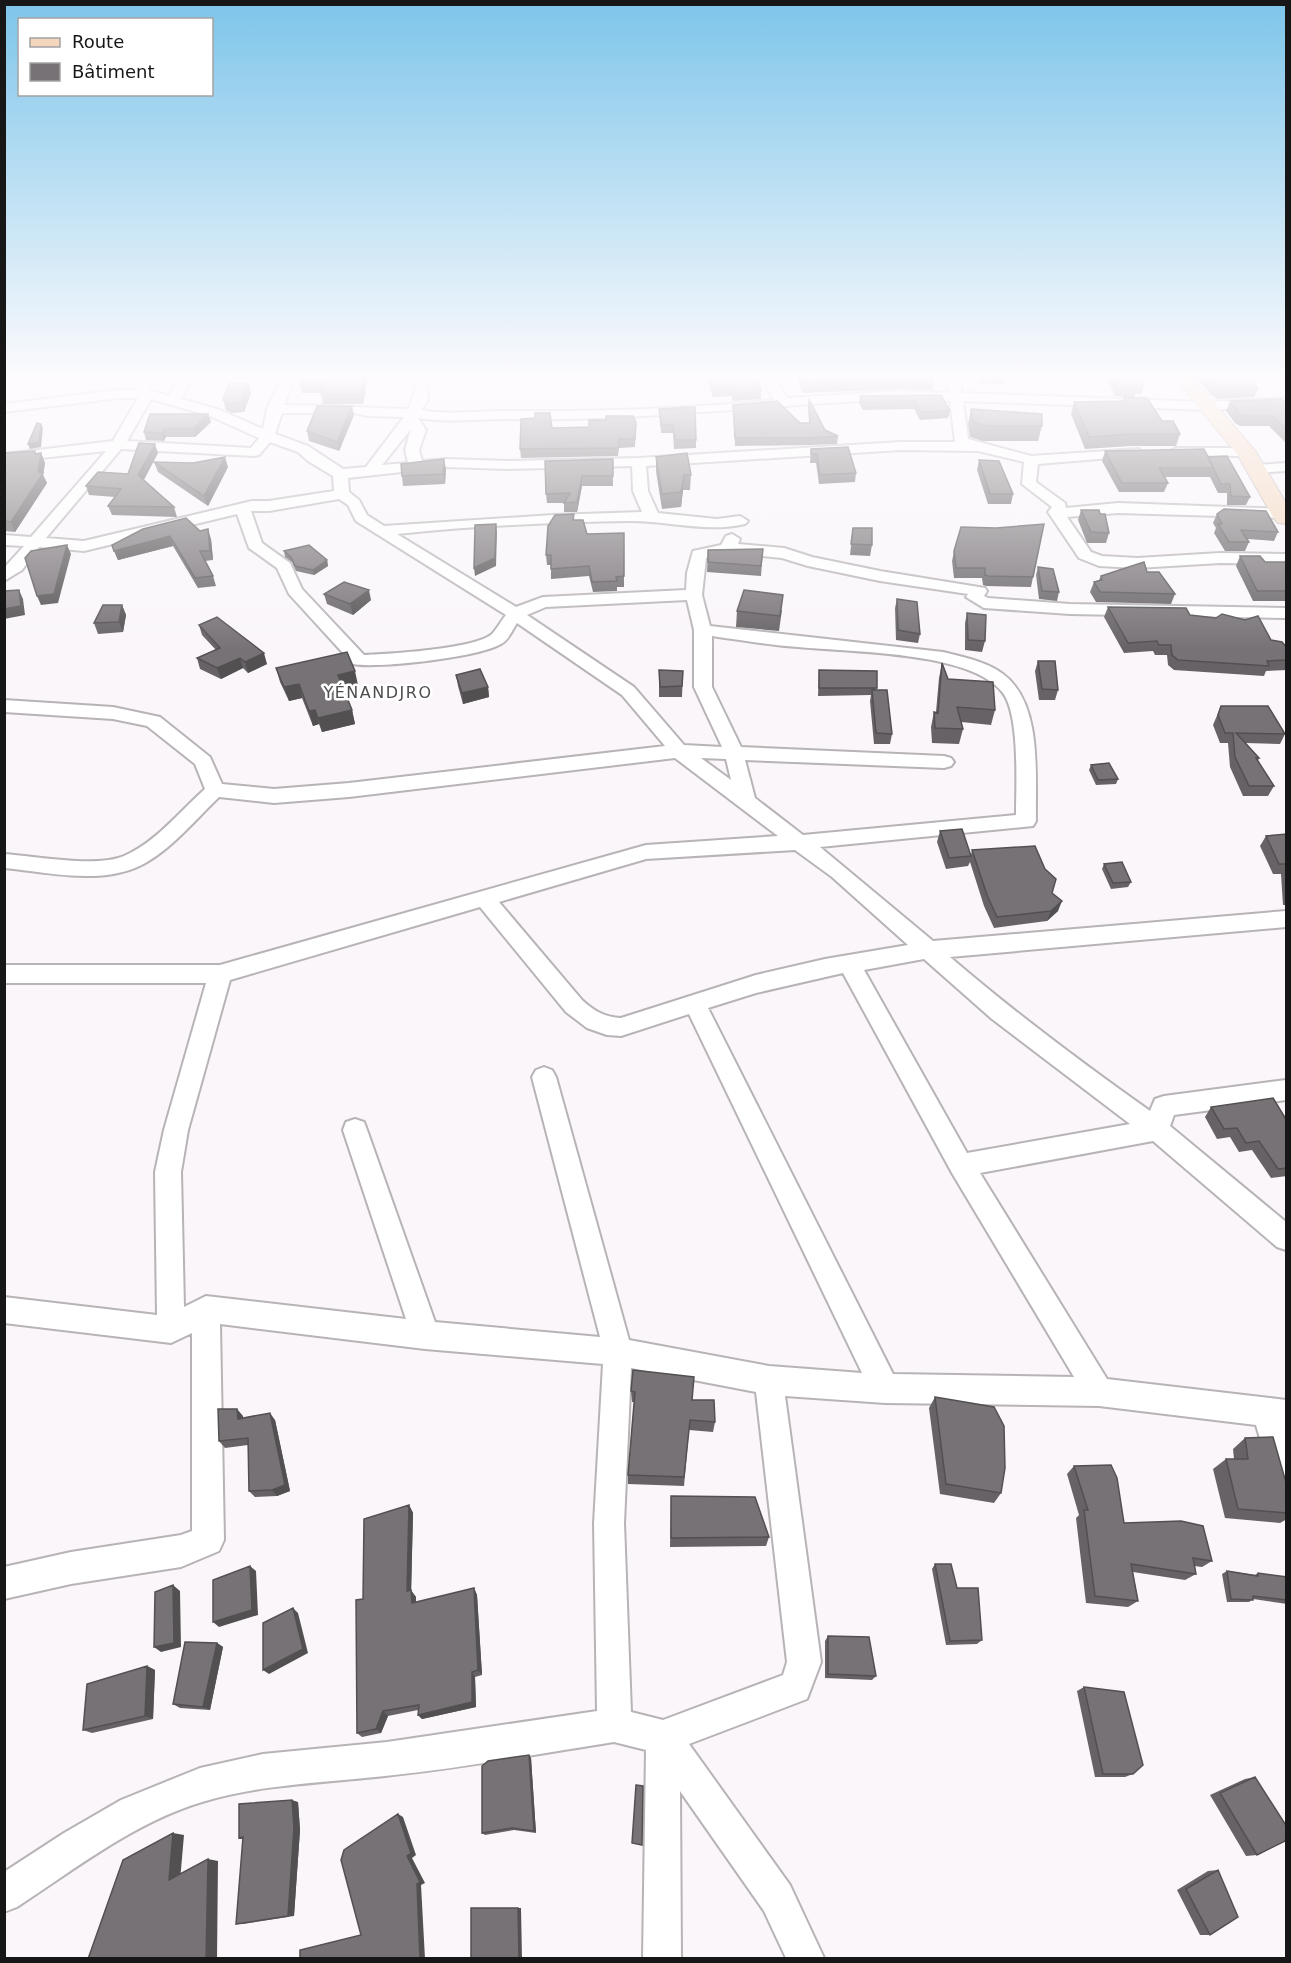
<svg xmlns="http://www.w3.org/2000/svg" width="1291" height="1963" viewBox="0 0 1291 1963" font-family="'DejaVu Sans',sans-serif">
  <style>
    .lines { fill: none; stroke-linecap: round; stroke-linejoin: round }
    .minor-casing { stroke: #b7b3b7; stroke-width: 4 }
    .secondary-casing { stroke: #b7b3b7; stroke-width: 2 }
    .minor { fill: #fff; fill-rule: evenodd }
    .secondary { fill: #f3d6bb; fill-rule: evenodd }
    .wall { fill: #666265 }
    .shaded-wall { fill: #535052 }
    .building { fill: #777275; stroke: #535052; stroke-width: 1.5 }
    .labels { text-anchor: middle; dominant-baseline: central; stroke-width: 5; stroke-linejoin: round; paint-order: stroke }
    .far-quarter-label { font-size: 16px; letter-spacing: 1.5px; fill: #4f4c4f; stroke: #fff }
  </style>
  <rect width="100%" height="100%" fill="#faf6fa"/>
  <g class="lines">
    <g class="minor-casing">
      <path id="minor" d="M130 375H142L152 391 169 396 181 375H193L181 399 220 410 263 429 267 409 283 375H296L284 405C326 405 366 408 408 409 415 398 414 387 420 375H432L427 389 428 400 421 410C449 415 475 411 503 411 593 412 685 409 774 400L761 375H773L787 398 900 391 949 393 947 375H959L962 393 1206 402 1286 398V406L1206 410 963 401 968 439 1031 456 1139 449 1141 452 1134 456 1038 464 1036 482 1065 503 1066 508 1118 503 1286 509V518L1118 513 1067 517 1091 552 1102 556 1137 558 1220 553 1286 554V564L1220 563 1137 568 1099 566 1079 558 1048 512 1052 507 1022 484 1024 462 978 451 901 450 646 466 648 491 658 513 717 519 740 516 748 521 745 524C708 533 669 521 631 521 554 522 474 526 397 534L516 607 543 597 686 590 687 573 693 551 721 545 726 536 732 534 740 539 738 544 784 548 812 557 880 571 985 588 987 591 984 596 988 598 1070 604 1286 608V618L1070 614 984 608 966 597 968 594 880 581 808 566 782 558 729 553 706 558 702 595 710 626 943 652C962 657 986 661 1003 674 1043 704 1035 776 1036 821L1033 826 820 847 933 941 1286 911V927L950 957C1014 1012 1081 1062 1150 1111L1155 1099 1164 1096 1286 1080V1100L1174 1115 1170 1126 1286 1222V1250L1277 1247 1153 1141 980 1173 1107 1379 1286 1400V1493L1275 1489 1256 1425 1099 1406 885 1403 785 1396 821 1662 807 1699 689 1744 790 1885 824 1958H786L764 1911 680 1791 681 1958H643L646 1750 614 1742C538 1754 462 1768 385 1776 324 1783 261 1784 202 1802 135 1822 75 1869 17 1907L4 1912V1872L64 1833 121 1800 200 1768 263 1754 387 1742 597 1711 594 1523 603 1364 425 1349 220 1324 224 1540 219 1551 181 1567 71 1584 4 1599V1567L71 1552 181 1535 192 1531V1333L171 1343 4 1323V1297L157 1315 155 1172 164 1130 206 983H4V965H220L646 845 778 836 675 758 349 797 274 803 219 797C196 819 174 846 147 862 105 887 49 872 4 868V854C35 856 96 868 124 856 155 843 180 811 205 789L195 764 147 726 113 719 4 712V700L113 707 160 717 210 757 222 784 274 789 349 783 665 746 622 695 517 623C513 629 509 638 504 642 486 657 376 669 353 664L289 594 277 568 249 548 237 514 84 551 39 547 22 570 4 581V568L24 546 4 545V535L31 537 106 451 4 462V454L113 441 138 398H119L4 412V404L119 390H138ZM151 399 210 416 259 438 251 448 127 441ZM900 399 950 401 955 442H901L639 458 508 461 446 459 422 461 419 450 426 430 418 418C449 423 477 419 508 419 639 422 769 404 900 399ZM282 413H354L368 416 404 417 366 467 343 469 308 446 275 434ZM411 429 405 450 408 463 382 465ZM270 442 298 452 308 461 333 476 334 491 269 501H252L84 541 46 538 121 449 254 456 259 455ZM632 466 633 491 642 512 553 515 384 526 367 515 359 500 349 492 348 478 446 467 508 469ZM339 499 348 505 356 521 506 615C501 621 497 629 492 634 475 649 388 654 364 655L302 589 290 563 262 543 251 511H269ZM687 600 694 630V687L722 747 684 745 634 687 527 615 546 607ZM712 636C740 640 769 645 798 647 848 652 972 651 1003 693 1020 716 1016 786 1016 815L803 835 755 798 745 760 944 768 951 766 954 762 951 758 944 756 741 747 712 687ZM701 758 726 759 731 780ZM795 850 832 877 908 945 825 959 756 975 621 1018C604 1017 594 1011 582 1000L499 902 646 859ZM480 907 566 1012 587 1028 607 1035 621 1036 689 1014 862 1373 769 1366 629 1340 556 1077 552 1070 544 1067 536 1070 532 1077 600 1337 435 1322 367 1130 364 1122 355 1119 346 1122 343 1130 406 1319 206 1296 184 1307 181 1172 188 1130 230 980ZM924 959 992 1019 1130 1124 967 1153 864 970ZM843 973 952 1173 1074 1377 893 1374 708 1008 756 993ZM631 1368 756 1392 787 1662 783 1675 663 1720 631 1712 624 1523Z
        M1176 448H1246L1253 452 1246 456 1171 455 1169 452Z
        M1286 463V471L1255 473 1248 469 1255 465Z"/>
    </g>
    <g class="secondary-casing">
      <path id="secondary" d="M1172 375H1191L1256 452 1286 503V524L1278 523 1273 517 1237 454Z"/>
    </g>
    <use href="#minor" class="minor"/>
    <use href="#secondary" class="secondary"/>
  </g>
  <path class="wall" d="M305 375H368L363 404H323L321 393H302L300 384Z
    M520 375H537V380H520Z
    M705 375H758L761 391V399L732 401V396L713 397Z
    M795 375H936L933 390 900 389 803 393Z
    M977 375H1005L1003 384 979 383Z
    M1106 375H1139L1144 386 1141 394H1135L1134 397 1115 396Z
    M1194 375H1250L1258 389 1254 397 1218 399 1211 395Z
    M248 383 251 393 244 412 232 413 226 410 223 400Z
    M941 395 950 411 948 418 920 420 914 409 863 410 859 403 860 396Z
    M1124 397 1180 434 1176 446H1130L1085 449 1071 414 1074 402 1123 401Z
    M809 399 825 430 838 436 837 444 810 445 735 446 733 405 800 423H809L808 407Z
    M1230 401 1287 404V444L1269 426H1240L1235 423 1226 411Z
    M659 409 696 440V448L674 449 673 433H661Z
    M971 409 1042 426 1038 441H983L970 437 968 424Z
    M208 414 211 422 195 437H166L164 441 146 440 144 432Z
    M354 415 339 451 309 441 307 431Z
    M535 418 552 428 589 427 636 423 635 447 619 448 618 456 521 458 520 449Z
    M811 449 856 473 855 482 819 484 816 463H810Z
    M1105 451 1208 457 1250 497 1246 505H1227V493H1218L1210 477H1165L1168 483 1164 492H1119L1102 461Z
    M4 453H41L45 463 43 475 47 483 15 532 4 531Z
    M158 453 144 480 174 507 177 517 112 515 108 506 115 497 89 495 86 486 128 474Z
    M656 457 691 475 690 490H683L681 507 662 509 656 472Z
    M613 459V486H582L577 512H564V503H547L546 494Z
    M979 460 1013 494 1011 504H988L977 470Z
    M154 462 193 463 228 467 208 506 158 472Z
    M446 469 445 484 403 486 402 476Z
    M1081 510 1109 533 1106 543H1087L1078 520Z
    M1217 514 1278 532 1274 541 1248 539 1249 542 1245 551H1225L1214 533 1216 528 1213 523Z
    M575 520 587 534 624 533V587H617V591L593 592 589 576 551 579V565H547L546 555Z
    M853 528 872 545 870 556 850 555Z
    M200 531 211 539 213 560 205 561 213 576 216 586 198 588 173 546 118 560 112 545Z
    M763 549 761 576 707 572 708 550Z
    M284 551 327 560 328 566 314 575 296 571 292 562 285 557Z
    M954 551 1033 577 1031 587 986 586 983 585 982 578H954L952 561Z
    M1240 556 1265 562H1287V604L1285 601H1253L1236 566Z
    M1038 567 1059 592 1057 601 1039 599 1036 575Z
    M1147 572 1175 594 1171 604 1096 602 1090 592 1094 582 1099 580 1101 576Z
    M324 594 371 600 353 615 327 604Z
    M897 599 920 634 918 643 896 640 895 608Z
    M122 605 126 615 123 632 98 634 94 623Z
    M1108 607 1271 640 1287 648V670L1266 671 1264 676 1174 670 1168 665 1167 655H1155L1153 651 1124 653 1104 617Z
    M782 610 779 631 736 627 737 611Z
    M967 613 985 641 982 652 965 650V623Z
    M199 625 267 664 248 673 243 668 221 679 200 669 197 658 216 650 202 635Z
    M1038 661 1058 690 1055 700H1039L1035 671Z
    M942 663 948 679 995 710 991 725 961 722 963 729 959 744 932 743 931 727 934 712H936L939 678Z
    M276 668 358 685 343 689 352 710 355 724 322 732 319 724 313 726 302 698 289 701 280 682Z
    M659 670 683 671 682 697H659Z
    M819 670 877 688 876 690 892 734 890 744H874L870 701 871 695 818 696Z
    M456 675 488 687 489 697 463 704 458 686Z
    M1221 706 1285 734 1280 744 1246 743 1259 758 1258 761 1274 786 1268 796H1243L1230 767 1228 743H1220L1213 725Z
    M1091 765 1118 779 1116 784 1096 785 1089 770Z
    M940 831 971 855 972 850 1052 893 1058 911 1047 921 994 928 984 906 970 862 968 866 946 869 937 842Z
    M1287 834V905H1283L1281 874H1273L1260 846 1266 836Z
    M1104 864 1131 882 1128 887 1111 889 1102 869Z
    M1211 1107 1287 1121V1176L1271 1178 1252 1150 1239 1152 1230 1137 1217 1139 1205 1117Z
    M631 1391 692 1400 715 1422 713 1432 689 1430 684 1486 628 1484V1475L634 1402H632Z
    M935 1397 1001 1493 994 1503 940 1494 929 1408Z
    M237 1409 243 1418 275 1420 290 1491 277 1496 255 1497 249 1491 248 1445 225 1448 219 1441Z
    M1245 1438 1287 1486V1519L1280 1523 1225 1518 1213 1469 1226 1459H1234L1233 1449Z
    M1074 1466 1124 1523 1212 1561 1202 1567 1194 1566 1196 1574 1185 1580 1133 1572 1138 1601 1128 1607 1086 1603 1076 1518 1079 1515 1067 1474Z
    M671 1496 769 1537 766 1546 670 1547Z
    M409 1505 413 1513 411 1591 416 1597V1602L474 1588 477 1595 482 1675 475 1677 476 1707 422 1719 418 1715V1710L388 1716 381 1733 362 1737 357 1733 363 1599Z
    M935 1564 957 1588 982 1640 977 1644 946 1645 932 1569Z
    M1227 1571 1255 1575 1258 1573 1287 1577V1604L1253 1599 1249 1602H1227L1222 1574Z
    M828 1636 876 1676 872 1680 825 1678V1641Z
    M217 1643 223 1647 210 1710 180 1708 173 1704Z
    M147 1666 155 1670 153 1719 92 1733 83 1730Z
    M1084 1687 1133 1774 1125 1777H1095L1077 1691Z
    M529 1755 531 1758 536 1833 514 1830 485 1835 482 1833Z
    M1255 1777 1257 1855 1246 1856 1210 1795 1245 1779Z
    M298 1802 300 1830 294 1916 243 1924H236L243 1839 239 1838Z
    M1218 1870 1210 1935H1200L1177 1890 1208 1871Z"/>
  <path class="shaded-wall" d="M365 375H368L363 404 361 395Z
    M248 383 251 393 244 412 242 402Z
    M352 406 354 415 339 451 337 442Z
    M208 414 211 422 195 437 193 429Z
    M41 424 43 428 41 447 30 449 28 444Z
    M164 429 166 437 164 441 162 433Z
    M155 444 158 453 141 484 138 475Z
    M41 453 45 463 43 475 47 483 15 532 11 522 38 472Z
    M225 457 228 467 208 506 204 496Z
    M444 459 446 469 445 484 443 474Z
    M684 475 683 490 681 507V492Z
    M582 476V486L577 512V502Z
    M496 524 497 532 496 566 475 576 474 568Z
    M208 529 211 539 213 560 210 551Z
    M170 536 173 546 118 560 114 551Z
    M67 545 71 554 58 603 41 605 37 596Z
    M327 560 328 566 314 575 313 570Z
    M19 590 23 599 25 615 4 619V609Z
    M369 590 371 600 353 615 350 604Z
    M122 605 126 615 123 632 119 622Z
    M264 653 267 664 248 673 245 662Z
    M240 658 243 668 221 679 217 668Z
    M355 671 358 685 341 689 338 675Z
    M299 684 302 698 289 701 284 687Z
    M488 687 489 697 463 704 462 693Z
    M315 710 319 724 313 726 309 711Z
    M352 710 355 724 322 732 318 718Z
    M1062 901 1058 911 1047 921 1051 911Z
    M237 1409 243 1416 244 1426 238 1419Z
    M270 1413 275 1420 290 1491 277 1496 272 1490Z
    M409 1505 413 1513 411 1598 407 1591Z
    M250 1566 256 1571 258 1615 219 1627 213 1622Z
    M173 1585 180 1591 181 1647 161 1652 154 1647Z
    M474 1588 477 1595 482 1675 478 1670Z
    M411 1590 416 1597V1609L412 1603Z
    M293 1608 298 1613 308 1653 269 1674 263 1670Z
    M217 1643 223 1647 210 1710 203 1707Z
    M147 1666 155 1670 153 1719 145 1716Z
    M472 1672 475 1677 476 1707 422 1719 418 1715Z
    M383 1711 388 1716 381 1733 376 1729Z
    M529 1755 531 1758 536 1833 534 1831Z
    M292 1800 298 1802 300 1830 294 1916H288Z
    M398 1814 403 1817 416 1855 412 1858 425 1883 421 1885 425 1959H420L417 1884 407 1856Z
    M173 1833 184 1835 180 1881 169 1880Z
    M208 1859 218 1861 217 1959H206Z
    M518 1908H521L522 1959H519Z"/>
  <path class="building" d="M305 375H365L361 395 321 394 325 384H300Z
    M709 375H758L761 391 733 393 732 388 713 389Z
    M800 375H931L934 381 901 380 804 384Z
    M1112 375H1139L1144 386H1135L1137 389 1118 388Z
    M1205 375H1250L1258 389 1221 391 1214 386Z
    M229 383H248L242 402 229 403 223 400Z
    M941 395 950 411 921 412 915 401 864 402 860 396Z
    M1124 397 1147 398 1162 421H1173L1180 434H1134L1089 437 1074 402 1126 401Z
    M809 399 825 430 838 436 810 438H735L733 405 777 401 800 423H810Z
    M1282 399 1287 404V430L1273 416H1243L1239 413 1230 401Z
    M317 406H352L337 442 307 431Z
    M695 407 696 440H675L673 425H661L659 409Z
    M971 409 1042 414V426H986L973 422Z
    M535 413H550L552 428 589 427V420H606V416H633L636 423 635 439H619L618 448 520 449 521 419 535 418Z
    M150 414H208L193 429H164L162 433 144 432Z
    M37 423 41 424 39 442 28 444Z
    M139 443 155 444 138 475 174 507 108 506 121 489 86 486 98 472 128 474Z
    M848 447 856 473 820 475 817 454H811V449Z
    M1204 449 1214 468H1159L1168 483H1122L1105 451Z
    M35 451V454L41 453 38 472 43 473 11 522 4 521V453Z
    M687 453 691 475H684L681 492 662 494 656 457Z
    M1227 456 1250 497 1231 496 1230 484H1221L1208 457Z
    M225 457 204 496 154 462 193 463Z
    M444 459 443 474 402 476 401 464Z
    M613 459V476H582L577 502 564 503 570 493 546 494 545 461Z
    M979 460 999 461 1013 494H990Z
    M1224 509 1266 511 1278 532 1241 530 1249 542H1229L1218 524H1222L1217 514Z
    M1081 510H1099L1100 514H1105L1109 533 1091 532Z
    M574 514 573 520H583L587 534 624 533V576L616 577 617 581 592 582 589 566 551 569V555H546L548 526 555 515Z
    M186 518 200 531 208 529 210 551H200L213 576 195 578 170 536 114 551 112 545 143 529Z
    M496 524 495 558 474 568 475 525Z
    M1044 524 1033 577 988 576 985 575V568H956L954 551 961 527 996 528Z
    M853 528H872V545L851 544Z
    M67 545 54 594 37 596 25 558 31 551Z
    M309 545 327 560 313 570 295 566 291 557 284 551Z
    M763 549 761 566 708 562V550Z
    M1240 556H1260L1265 562H1287V591H1257Z
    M1144 562 1147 572H1159L1175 594 1100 592 1094 582 1102 580 1101 576Z
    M1038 567 1053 569 1059 592 1042 591Z
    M344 582 369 590 350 604 324 594Z
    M19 590 21 606 4 609V591Z
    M744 590 783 595 780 616 737 611Z
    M897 599 917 602 920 634 898 630Z
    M103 605H122L119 622 94 623Z
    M1108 607 1186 608 1190 615 1216 618 1222 614 1245 620 1258 616 1271 640 1282 642 1287 648V660L1267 661 1269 666 1178 660 1172 655 1171 645H1159L1157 641 1128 643Z
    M967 613 986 615 985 641 968 640Z
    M217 617 264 653 245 662 240 658 217 668 197 658 220 648 199 625Z
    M347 652 355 671 338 675 352 710 318 718 315 710 309 711 299 684 284 687 276 668Z
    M1038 661H1055L1058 690 1042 689Z
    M942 663 948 679 993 682 995 710 957 707 963 729 935 728 934 712 938 713Z
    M480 669 488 687 462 693 456 675Z
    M659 670 683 671 682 686 660 687Z
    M819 670 877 671V688H819Z
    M872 690H887L892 734 876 733Z
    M1221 706H1268L1285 734 1236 733 1259 758H1256L1274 786H1249L1235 757 1233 733H1225L1218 715Z
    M1109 763 1118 779 1098 780 1091 765Z
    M962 829 971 856 949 858 940 831Z
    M1287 834V864H1279L1266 836Z
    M1035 846 1045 869 1056 879 1052 893 1062 901 1051 911 997 917 987 895 972 850Z
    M1122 862 1131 882 1113 883 1104 864Z
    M1273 1098 1287 1121V1168L1278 1169 1259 1141 1246 1143 1237 1128 1224 1129 1211 1107Z
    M633 1370 694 1377 692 1400H714L715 1422 690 1420 684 1477 628 1475 635 1392 631 1391Z
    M935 1397 994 1407 1004 1426 1005 1468 1001 1493 946 1484Z
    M218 1409H237L238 1419 270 1413 285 1485 272 1490 249 1491 248 1438 219 1441Z
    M1273 1437 1287 1486V1513L1238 1509 1226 1459H1248L1245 1438Z
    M1111 1465 1117 1478 1124 1523 1181 1521 1203 1526 1212 1561 1193 1558 1196 1574 1131 1564 1138 1601 1095 1596 1084 1510H1088L1074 1466Z
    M671 1496 755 1497 769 1537 671 1538Z
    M409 1505 407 1591 411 1590 412 1603 474 1588 478 1670 472 1672V1702L418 1715 419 1705 383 1711 376 1729 357 1733 356 1600 363 1599 364 1519Z
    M935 1564H951L957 1588H978L982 1640 950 1641Z
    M250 1566 252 1610 213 1622V1580Z
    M1227 1571 1258 1576V1573L1287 1577V1600L1253 1596V1600L1231 1599Z
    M173 1585 174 1643 154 1647 155 1592Z
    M293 1608 303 1649 263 1670V1623Z
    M828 1636 869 1637 876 1676 828 1674Z
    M185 1642 217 1643 203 1707 173 1704Z
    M147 1666 145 1716 83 1730 87 1684Z
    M1084 1687 1124 1692 1143 1765 1133 1774H1103Z
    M529 1755 534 1831 512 1828 482 1833V1766L488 1761Z
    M1255 1777 1287 1827V1840L1257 1855 1220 1793Z
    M636 1785 643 1786 642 1845 632 1843Z
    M292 1800 294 1828 288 1916 236 1924 243 1837 239 1838V1804Z
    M398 1814 411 1853 407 1856 420 1882 417 1884 420 1959H300V1950L361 1935 341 1860 344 1850Z
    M173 1833 169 1880 208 1859 206 1959H88L123 1860Z
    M1218 1870 1238 1917 1210 1935 1186 1889Z
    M471 1908H518L519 1959H471Z"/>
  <linearGradient id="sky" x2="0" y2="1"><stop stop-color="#7dc5ea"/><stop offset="0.58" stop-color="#fdfbfd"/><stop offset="1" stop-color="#fdfbfd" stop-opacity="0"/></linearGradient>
  <rect width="1291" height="650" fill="url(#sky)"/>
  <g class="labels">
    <g class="far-quarter-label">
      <text x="378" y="692">YÉNANDJRO</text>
    </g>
  </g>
  <rect width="1291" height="1963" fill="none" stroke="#181718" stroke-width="12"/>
  <rect x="18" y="18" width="195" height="78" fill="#ffffff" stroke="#a3a2a3" stroke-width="1.5"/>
  <rect x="30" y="38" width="30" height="9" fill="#f3d6bb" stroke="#a3a2a3" stroke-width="1.5"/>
  <text x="72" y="48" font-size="18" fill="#181718">Route</text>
  <rect x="30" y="63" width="30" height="18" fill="#777275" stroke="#a3a2a3" stroke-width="1.5"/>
  <text x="72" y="78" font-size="18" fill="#181718">Bâtiment</text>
</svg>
